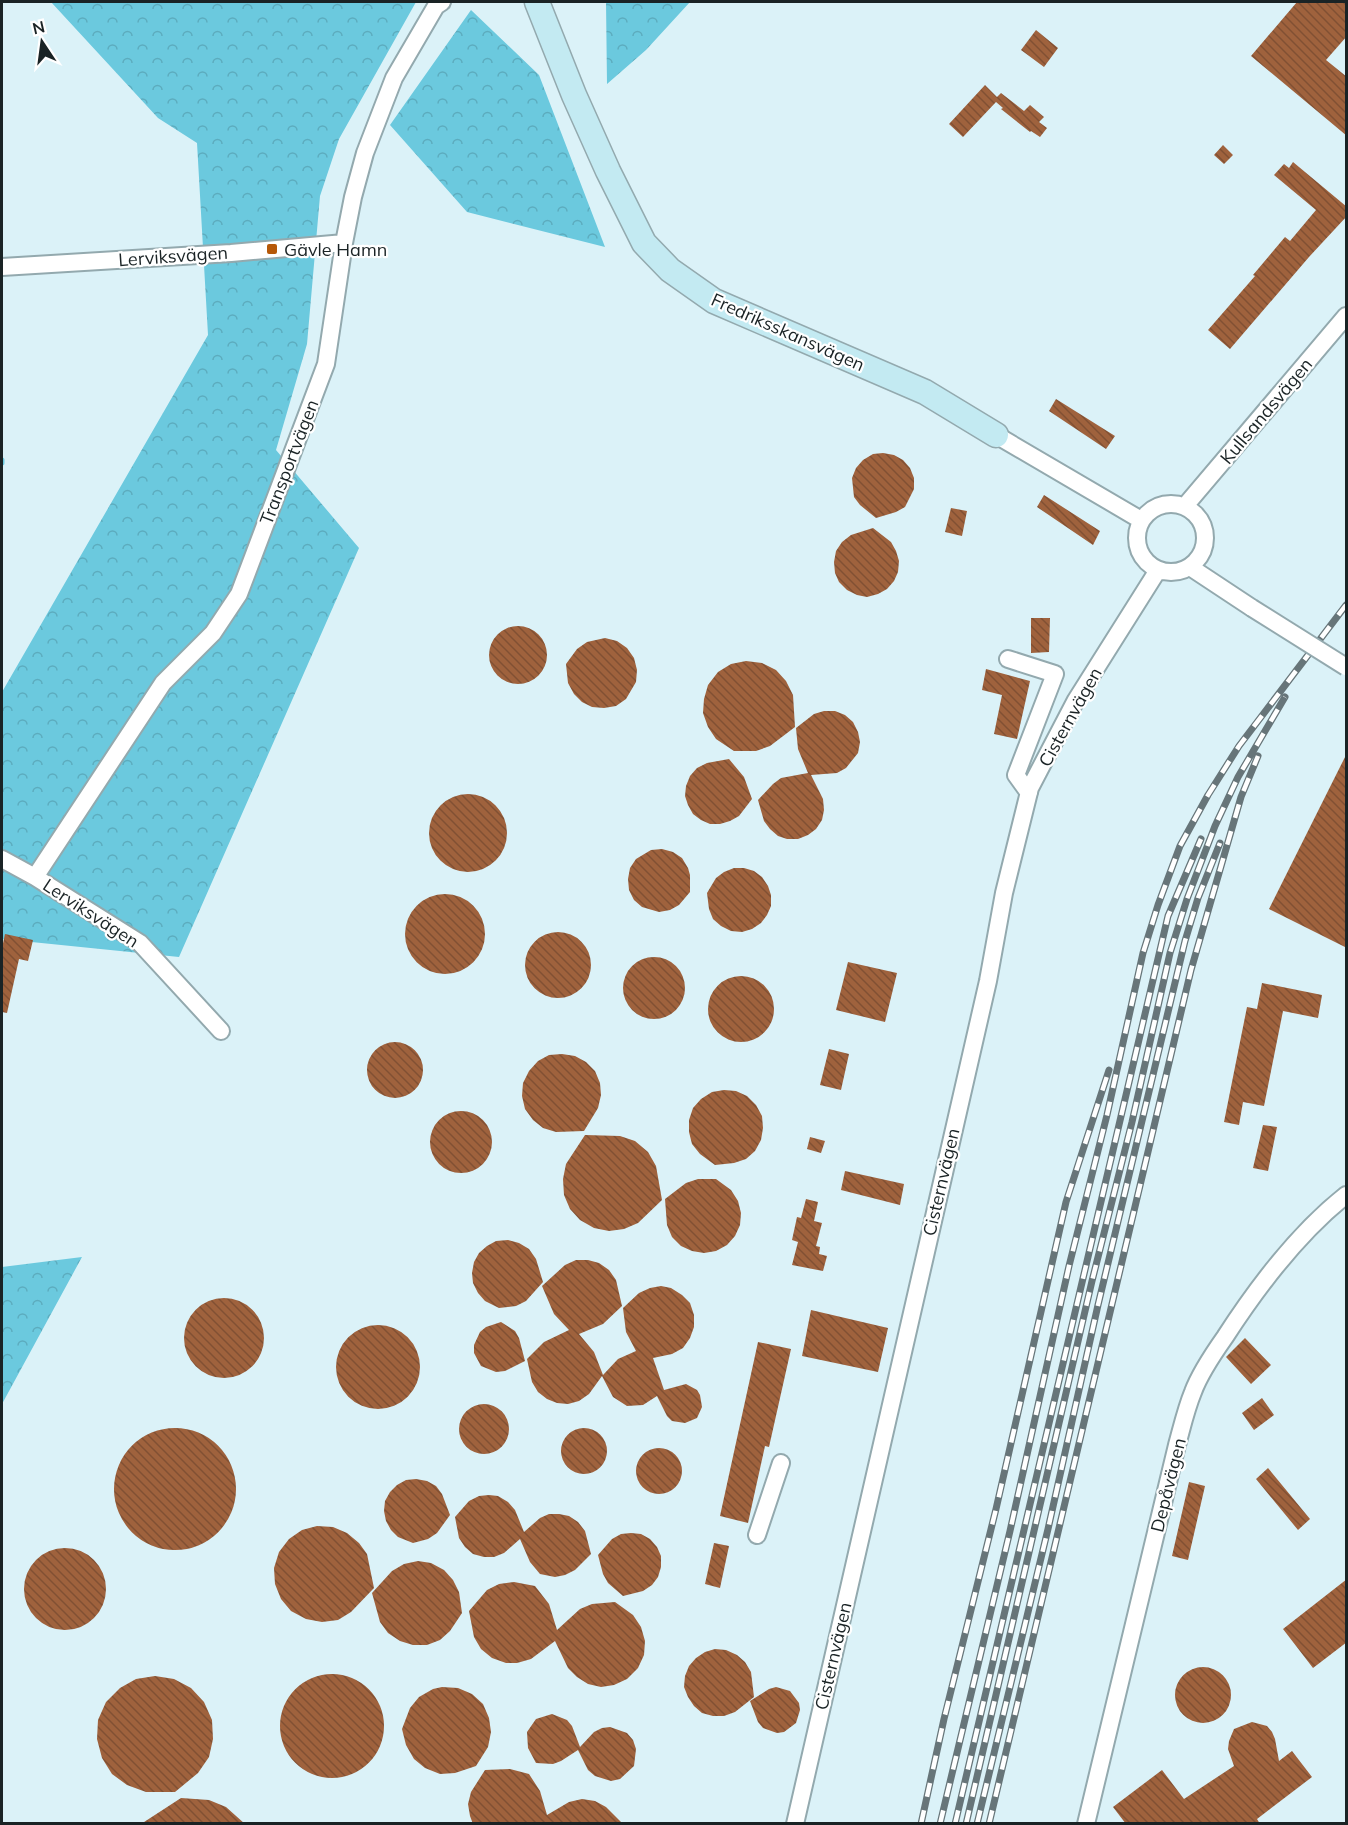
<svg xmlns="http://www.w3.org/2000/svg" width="1348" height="1825" viewBox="0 0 1348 1825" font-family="Mulish,sans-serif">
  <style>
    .forest { fill: url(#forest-crowns) }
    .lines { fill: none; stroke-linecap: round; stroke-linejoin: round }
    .stream { stroke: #6dcbe0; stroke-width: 5 }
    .building { fill: url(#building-back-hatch) }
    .street-casing { stroke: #93a9ae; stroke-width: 20 }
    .secondary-casing { stroke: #93a9ae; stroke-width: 27 }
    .street { stroke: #fff; stroke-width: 16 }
    .secondary { stroke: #c3eaf2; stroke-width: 24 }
    .rail-casing { stroke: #677579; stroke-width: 7 }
    .rail { stroke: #fff; stroke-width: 4.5; stroke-dasharray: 14; stroke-linecap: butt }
    .street-bridge-casing { stroke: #93a9ae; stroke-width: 20; stroke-linecap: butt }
    .street-bridge { stroke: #fff; stroke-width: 16 }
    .poi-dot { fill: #b65808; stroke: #fff; stroke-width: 2 }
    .labels { text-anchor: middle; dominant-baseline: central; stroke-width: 4.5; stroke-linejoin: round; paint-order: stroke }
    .poi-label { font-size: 18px; fill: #1a2325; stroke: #fff; text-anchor: start }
    .street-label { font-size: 18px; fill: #1a2325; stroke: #fff }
  </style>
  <defs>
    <pattern id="forest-crowns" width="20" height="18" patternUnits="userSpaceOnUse" patternTransform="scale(1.5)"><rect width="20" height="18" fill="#6bc9de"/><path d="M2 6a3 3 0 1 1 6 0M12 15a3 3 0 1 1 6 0" fill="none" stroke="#5cacbe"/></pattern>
    <pattern id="building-back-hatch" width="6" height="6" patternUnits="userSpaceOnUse" patternTransform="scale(1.5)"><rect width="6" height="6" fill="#9f623d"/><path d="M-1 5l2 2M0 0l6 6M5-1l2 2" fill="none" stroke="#815033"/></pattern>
  </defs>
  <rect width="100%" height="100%" fill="#dbf2f8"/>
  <path class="forest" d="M51 2H416L339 139 320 196 307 344 276 450 359 548 179 957 2 939V692L208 335 197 143 158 118Z
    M606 2H690L646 50 607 84Z
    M471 10 539 75 605 247 467 212 390 125Z
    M82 1257 2 1404V1267Z"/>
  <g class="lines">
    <path class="stream" d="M2 460V463"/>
  </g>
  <path class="building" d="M1297 2H1347V36L1326 60 1347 77V136L1251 56Z
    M1036 30 1058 48 1044 67 1021 50Z
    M985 85 997 97 1001 93 1024 111 1030 105 1044 117 1039 122 1047 128 1040 137 1031 131 1030 132 1001 109 1003 108 996 102 963 137 949 124Z
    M1223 145 1233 155 1224 164 1214 155Z
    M1293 162 1347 207V216L1309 257 1230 349 1208 330 1255 276 1253 275 1285 237 1290 241 1316 210 1274 175 1284 164 1289 168Z
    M1056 399 1115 436 1106 449 1049 411Z
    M883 453 894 455 903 460 910 468 914 478V489L905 507 896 512 876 518 860 505 854 497 852 478 856 468 863 460 873 454Z
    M1044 495 1100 531 1093 545 1037 507Z
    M951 508 967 511 962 536 945 532Z
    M873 528 891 542 896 551 899 561 898 572 894 581 887 589 878 594 867 597 857 595 847 590 839 582 835 573 834 562 836 551 842 542 851 535Z
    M1031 618H1050L1049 652 1031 653Z
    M489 655a29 29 0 1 1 58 0a29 29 0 1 1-58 0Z
    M605 638 617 641 627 648 634 658 637 670 636 682 626 699 616 706 604 708 592 707 582 702 574 694 568 683 566 664 577 649 587 642Z
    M746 661 762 663 776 670 786 681 793 695 795 727 770 746 756 751H734L716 739 708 727 703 713 704 699 708 685 718 672 731 664Z
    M986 669 1030 681 1017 739 994 734 1002 695 982 690Z
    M824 711H835L845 715 853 722 858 732 860 742 858 753 846 768 837 773 811 775 823 799 824 810 822 820 816 829 808 835 798 839H787L778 836 770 829 764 821 758 800 773 784 781 778 808 773 798 749 796 728 814 714Z
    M1347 753V948L1269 909Z
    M729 759 744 777 752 799 739 816 730 821 720 824H710L701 820 693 814 688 805 685 796 686 786 690 776 697 768 707 763Z
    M429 833a39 39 0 1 1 78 0a39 39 0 1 1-78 0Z
    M662 849 673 852 682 858 688 868 690 875V892L679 905 670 910 659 912 642 907 634 900 629 890 628 879 630 868 636 859 651 850Z
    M734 868H744L754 871 762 877 768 886 771 895V906L767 915 761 923 752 929 742 932 731 931 721 926 713 919 709 909 707 893 716 878 724 872Z
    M405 934a40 40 0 1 1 80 0a40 40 0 1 1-80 0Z
    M525 965a33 33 0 1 1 66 0a33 33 0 1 1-66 0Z
    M5 934 33 940 28 961 19 959 7 1013 2 1012V948Z
    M623 988a31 31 0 1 1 62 0a31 31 0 1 1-62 0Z
    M848 962 897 973 885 1022 836 1010Z
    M708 1009a33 33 0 1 1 66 0a33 33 0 1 1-66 0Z
    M1262 983 1322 995 1318 1018 1283 1011 1264 1106 1243 1102 1239 1125 1224 1122 1247 1007 1257 1009Z
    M367 1070a28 28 0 1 1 56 0a28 28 0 1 1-56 0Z
    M829 1049 849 1054 841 1090 820 1085Z
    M562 1054 575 1056 586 1062 595 1071 600 1083 601 1095 598 1108 584 1131 556 1132 543 1128 533 1120 525 1109 522 1096 523 1083 529 1071 538 1061 549 1055Z
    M724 1090 736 1091 747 1096 756 1105 762 1116 763 1128 761 1140 755 1151 746 1159 734 1163 715 1165 700 1154 692 1144 689 1132V1120L693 1108 701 1099 712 1092Z
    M430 1142a31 31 0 1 1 62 0a31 31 0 1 1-62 0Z
    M1263 1125 1277 1127 1268 1171 1253 1168Z
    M585 1135 620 1136 635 1141 648 1152 656 1166 662 1200 638 1223 624 1229 609 1231 594 1228 580 1220 570 1209 564 1195 563 1179 566 1164Z
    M810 1137 825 1141 821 1153 807 1149Z
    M845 1171 904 1184 900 1205 841 1190Z
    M698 1179H716L731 1190 738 1201 741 1213 740 1225 735 1236 727 1245 716 1251 704 1253 692 1251 681 1246 672 1237 667 1225 665 1199 686 1183Z
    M806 1199 818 1202 814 1221 822 1223 816 1246 820 1247 819 1254 827 1256 823 1271 792 1265 798 1242 792 1240 797 1217 801 1218Z
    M508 1240 519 1243 529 1249 536 1259 543 1282 526 1301 516 1306 499 1308 485 1301 478 1293 473 1283 472 1273 474 1262 479 1253 487 1246 496 1241Z
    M576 1260H588L599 1263 609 1270 616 1280 622 1306 603 1324 579 1334 594 1352 603 1375 618 1359 636 1351 626 1332 623 1308 639 1293 650 1288 661 1286 671 1288 682 1295 690 1303 694 1315V1327L690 1338 683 1348 672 1354 653 1358 664 1390 686 1384 697 1390 700 1395 702 1407 697 1418 685 1423 672 1421 667 1416 657 1396 643 1405 627 1406 613 1397 602 1376 589 1394 579 1401 568 1404 557 1403 547 1399 538 1392 532 1382 527 1359 544 1342 569 1330 554 1314 542 1286 565 1265Z
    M184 1338a40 40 0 1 1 80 0a40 40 0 1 1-80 0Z
    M811 1310 888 1328 878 1372 802 1356Z
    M501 1322 515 1331 519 1338 525 1361 505 1371 496 1372 481 1366 474 1353V1345L480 1332 486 1327Z
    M336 1367a42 42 0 1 1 84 0a42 42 0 1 1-84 0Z
    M1245 1338 1271 1365 1251 1384 1226 1357Z
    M758 1342 791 1349 769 1447 765 1446 748 1523 720 1516Z
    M1262 1398 1274 1415 1254 1430 1242 1413Z
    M459 1429a25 25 0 1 1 50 0a25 25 0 1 1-50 0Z
    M561 1451a23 23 0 1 1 46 0a23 23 0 1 1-46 0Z
    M114 1489a61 61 0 1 1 122 0a61 61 0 1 1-122 0Z
    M636 1471a23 23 0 1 1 46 0a23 23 0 1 1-46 0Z
    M1268 1468 1310 1519 1298 1530 1256 1479Z
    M416 1479 427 1481 436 1486 442 1494 450 1515 437 1533 428 1539 413 1543 398 1537 391 1530 386 1521 384 1511 385 1501 390 1492 397 1485 406 1480Z
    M1189 1482 1205 1486 1188 1560 1172 1556Z
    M489 1495 498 1496 508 1502 515 1510 524 1532 540 1518 549 1514H559L569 1516 578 1522 585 1531 591 1554 575 1570 565 1575 555 1577 540 1574 530 1562 520 1539 504 1553 494 1557H484L473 1554 465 1547 459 1538 455 1517 469 1501 479 1496Z
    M317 1526 333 1527 347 1533 359 1543 367 1554 374 1588 351 1612 338 1620 322 1622 306 1619 291 1611 281 1599 275 1584 274 1568 279 1552 289 1539 302 1530Z
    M631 1533 641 1534 650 1539 657 1547 661 1556V1567L658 1577 652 1585 643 1591 623 1596 608 1583 603 1574 598 1555 612 1539 621 1534Z
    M714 1543 729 1546 720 1588 705 1584Z
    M24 1589a41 41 0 1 1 82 0a41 41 0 1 1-82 0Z
    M418 1561 431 1563 444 1570 453 1580 459 1592 462 1613 450 1631 440 1640 427 1645H413L400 1641 388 1633 380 1622 372 1593 392 1571 404 1564Z
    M1347 1579V1642L1313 1668 1283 1629Z
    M514 1582 535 1586 549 1604 557 1630 580 1609 592 1604 615 1602 633 1615 641 1627 645 1641 644 1655 638 1668 627 1679 614 1685 601 1687 588 1684 577 1677 568 1668 555 1641 531 1659 517 1663H506L492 1658 481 1649 474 1637 469 1611 487 1590 499 1584Z
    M715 1649 726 1650 737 1655 745 1662 751 1672 754 1697 735 1712 724 1716H713L702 1713 694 1706 688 1697 684 1687 685 1676 689 1666 696 1658 705 1652Z
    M1175 1695a28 28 0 1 1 56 0a28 28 0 1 1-56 0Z
    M280 1726a52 52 0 1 1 104 0a52 52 0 1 1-104 0Z
    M155 1676 174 1679 191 1688 204 1702 212 1720 213 1739 209 1757 198 1773 175 1792H146L127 1785 112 1774 102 1758 97 1739 98 1720 106 1702 120 1688 136 1679Z
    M442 1687 458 1688 472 1694 483 1704 489 1718 491 1732 488 1747 476 1766 455 1773 440 1774 425 1768 414 1759 406 1745 402 1729 410 1708 419 1697 433 1689Z
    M776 1687 790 1691 799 1703 800 1710 796 1723 784 1732 777 1733 763 1728 758 1722 750 1701 769 1689Z
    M552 1714 567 1720 572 1726 580 1747 594 1732 602 1728 610 1727 627 1733 633 1740 636 1749 634 1766 620 1779 611 1781 595 1776 588 1770 578 1750 561 1761 553 1764 536 1763 528 1748 527 1732 536 1719Z
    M1252 1722 1267 1726 1272 1732 1275 1739 1279 1761 1292 1751 1312 1777 1257 1819 1260 1824H1126L1113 1807 1162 1770 1184 1799 1234 1766 1228 1749 1229 1741 1234 1729Z
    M510 1769 529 1774 540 1791 547 1815 569 1802 582 1799 595 1801 606 1807 623 1824H473L470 1816 468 1804 471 1792 485 1770Z
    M181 1798 209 1800 226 1807 245 1824H141Z"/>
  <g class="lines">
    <g class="street-casing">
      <path id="street" d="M2 267 231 253 344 243
        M996 435 1141 520
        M1137 538a34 34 0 1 1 68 0a34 34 0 1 1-68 0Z
        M1185 506 1346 316
        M1190 567 1252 608
        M1008 659 1055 674 1016 775 1029 793
        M2 859 35 877 140 943 221 1031
        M35 877 163 683 213 633 239 594 326 364 344 243 353 197 365 153 394 78 436 6 442 2
        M757 1535 781 1463
        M795 1824 988 981 1004 893 1030 788 1076 700 1158 570
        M1086 1824 1177 1445C1182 1427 1186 1409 1193 1392 1200 1373 1213 1354 1225 1337 1258 1286 1298 1233 1346 1195"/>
    </g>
    <g class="secondary-casing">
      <path id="secondary" d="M537 2 574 95 608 171 644 243 670 270 714 301 925 392 996 435"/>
    </g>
    <use href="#street" class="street"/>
    <use href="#secondary" class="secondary"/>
    <g class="rail-casing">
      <path id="rail" d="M921 1824 944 1719 996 1509 1066 1202 1109 1070
        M940 1824 1010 1531 1069 1266 1107 1115 1143 953 1158 905 1180 846 1208 795 1239 746 1346 605
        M955 1824 1168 916 1201 839
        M966 1824 1092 1281 1132 1122 1170 953 1187 899 1215 826 1238 777 1285 697
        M977 1824 1048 1529 1098 1305 1185 941 1198 898 1220 843
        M989 1824 1191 970 1241 797 1258 756"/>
    </g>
    <use href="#rail" class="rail"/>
    <g class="street-bridge-casing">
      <path id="street-bridge" d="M1252 608 1346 667"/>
    </g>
    <use href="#street-bridge" class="street-bridge"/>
  </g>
  <rect class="poi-dot" x="266" y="243" width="12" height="12" rx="3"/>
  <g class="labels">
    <g class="poi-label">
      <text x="284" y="249">Gävle Hamn</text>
    </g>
    <g class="street-label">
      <text transform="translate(173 256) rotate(-4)">Lerviksvägen</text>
      <text transform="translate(788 332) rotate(24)">Fredriksskansvägen</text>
      <text transform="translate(1266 411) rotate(-50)">Kullsandsvägen</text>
      <text transform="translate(289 462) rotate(-69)">Transportvägen</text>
      <text transform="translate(1070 717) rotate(-61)">Cisternvägen</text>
      <text transform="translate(91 913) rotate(33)">Lerviksvägen</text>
      <text transform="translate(941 1182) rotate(-77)">Cisternvägen</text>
      <text transform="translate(1168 1485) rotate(-76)">Depåvägen</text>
      <text transform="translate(833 1656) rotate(-77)">Cisternvägen</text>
    </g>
  </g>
  <rect width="1348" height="1825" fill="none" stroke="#1a2325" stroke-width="6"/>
  <g transform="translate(42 42) rotate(347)" stroke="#ffffff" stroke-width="4.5" paint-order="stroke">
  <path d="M0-4.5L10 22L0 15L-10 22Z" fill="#1a2325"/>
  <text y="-9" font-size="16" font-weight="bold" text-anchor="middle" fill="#1a2325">N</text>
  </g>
</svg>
